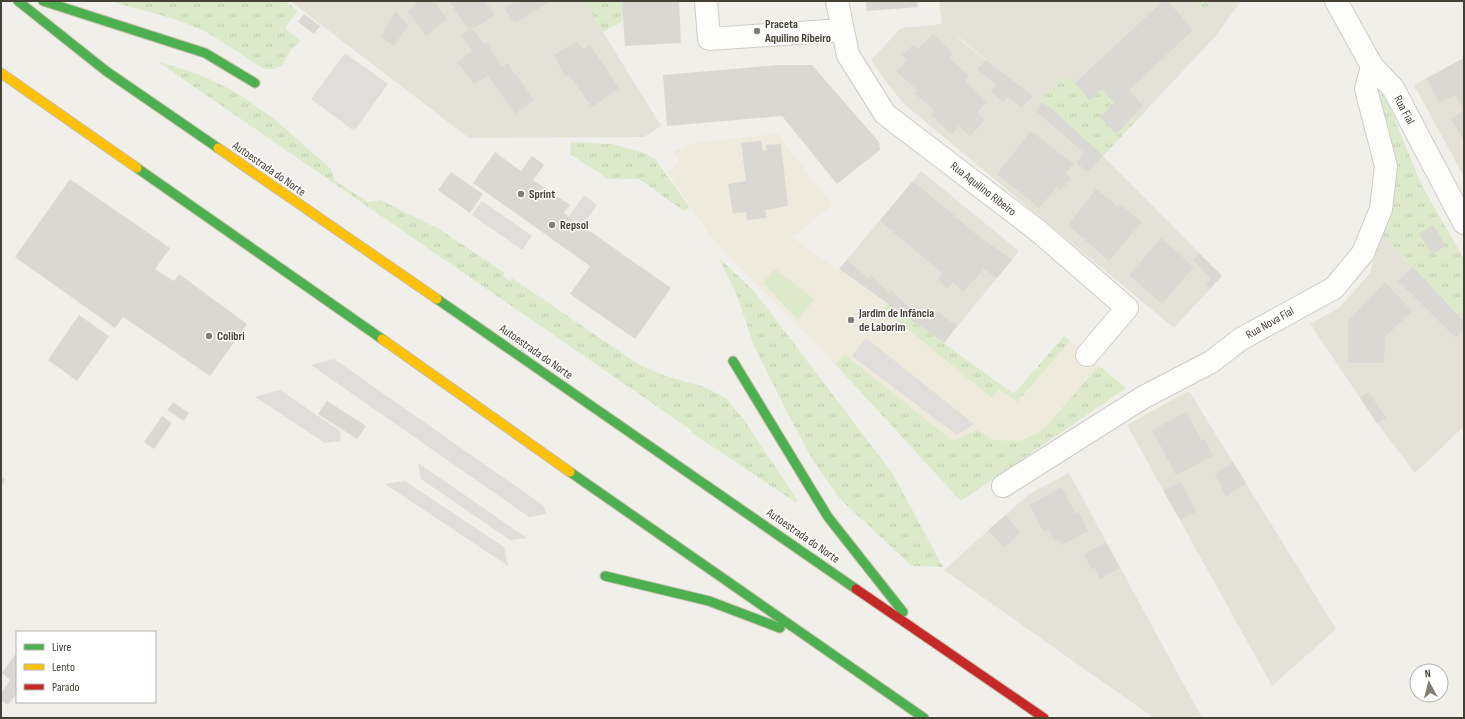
<svg xmlns="http://www.w3.org/2000/svg" width="1465" height="719" viewBox="0 0 1465 719" font-family="'Sofia Sans Condensed',sans-serif">
  <style>
    .residential { fill: #e4e1d7; fill-rule: evenodd }
    .education { fill: #eeeadc }
    .grass { fill: url(#grass-tufts) }
    .green { fill: #dceacb }
    .parking { fill: #dfdeda }
    .building { fill: #dad8d2 }
    .lines { fill: none; stroke-linecap: round; stroke-linejoin: round }
    .street-casing { stroke: #ceccc7; stroke-width: 24 }
    .fast-casing { stroke: #c7bea6; stroke-width: 11 }
    .slow-casing { stroke: #c7bea6; stroke-width: 11 }
    .jam-casing { stroke: #c7bea6; stroke-width: 11 }
    .street { stroke: #fdfdfc; stroke-width: 22 }
    .fast { stroke: #4caf50; stroke-width: 9 }
    .slow { stroke: #ffc107; stroke-width: 9 }
    .jam { stroke: #c62828; stroke-width: 9 }
    .poi-dot { fill: #827e75; stroke: #fff; stroke-width: 1.5 }
    .labels { text-anchor: middle; dominant-baseline: central; stroke-width: 3; stroke-linejoin: round; paint-order: stroke }
    .poi-label { font-size: 12px; font-weight: bold; fill: #464136; stroke: #fff; text-anchor: start }
    .street-label { font-size: 12px; fill: #464136; stroke: #fff }
  </style>
  <defs>
    <pattern id="grass-tufts" width="24" height="20" patternUnits="userSpaceOnUse"><rect width="24" height="20" fill="#dceacb"/><path d="M3 7l-1-3M5 7V3M7 7l1-3M15 17l-1-3M17 17v-4M19 17l1-3" fill="none" stroke="#becaaf"/></pattern>
  </defs>
  <rect width="100%" height="100%" fill="#f0efea"/>
  <path class="residential" d="M290 1H584L661 126 644 137 469 138Z
    M939 1H1241L1214 38 1103 156 1222 276 1174 328 904 104 887 83 871 60 901 28 942 24ZM951 31 1004 74 964 43Z
    M1464 58V177L1414 85Z
    M921 171 1019 251 944 343 839 269Z
    M1381 234 1464 321V426L1415 473 1377 423 1310 324 1339 308 1370 273Z
    M1189 391 1336 629 1272 686 1127 425Z
    M1069 473 1202 718H1154L944 570 1029 494Z"/>
  <path class="education" d="M778 134 832 205 792 237 1014 394 1064 336 1126 388 961 501 835 364 716 243 667 172 679 163 673 151 699 142Z"/>
  <path class="grass" d="M110 1H285L298 11 285 28 301 41 292 48 282 65 274 69H264L208 33 178 20Z
    M584 1H622L623 21 603 32Z
    M1194 1H1211L1204 11Z
    M157 61 203 76 237 93 273 118 331 169 335 181 368 202 381 200 439 229 505 273 503 276 510 281 512 278 638 364 668 377 705 387 726 398 744 420 798 501 795 502 692 433 691 430Z
    M1067 75 1089 100 1102 89 1114 103 1100 117 1116 133 1147 109 1103 156 1050 107 1039 101Z
    M1378 93 1385 96 1421 184 1464 259V320L1381 234 1393 200 1396 167Z
    M571 142 612 144 645 153 656 160 690 208 684 211 639 179H608L570 154Z
    M719 258 754 291 893 474 943 567 912 566 841 500 814 462 792 422 754 346 736 293Z
    M888 303 1014 394 1064 336 1070 341 1017 402 999 389 992 398 883 309Z
    M845 355 953 441 977 430 993 440 1020 441 1043 430 1099 366 1126 388 961 501 835 364Z"/>
  <path class="green" d="M775 269 814 299 798 320 763 283Z"/>
  <path class="parking" d="M345 53 388 84 354 131 311 99Z
    M584 195 597 205 583 226 569 216Z
    M482 201 532 236 522 250 472 215Z
    M866 338 974 424 957 435 852 356Z
    M334 359 544 506 546 514 529 517 311 365Z
    M280 390 340 431 341 441 325 443 255 397Z
    M418 463 527 538 510 540 421 479Z
    M405 481 504 547 508 566 385 484Z"/>
  <path class="building" d="M414 1H434L447 19 426 36 408 11 416 4Z
    M449 1H485L495 15 472 29 484 44 487 43 502 67 508 63 514 75 516 74 534 100 515 114 488 75 474 84 457 62 472 51 461 35 469 30Z
    M517 1H551L515 23 504 8Z
    M622 1H679L681 43 625 46Z
    M866 1H917L918 7 867 11Z
    M1163 1H1168L1193 30 1129 90 1143 106 1116 134 1100 117 1114 103 1102 89 1090 100 1075 83Z
    M395 11 408 25 394 46 381 37Z
    M304 14 320 26 314 34 298 22Z
    M933 34 953 54 949 58 969 76 965 81 986 102 977 113 985 120 970 136 959 126 952 135 931 115 934 110 914 93 917 90 896 71 907 61 902 55 913 45 918 49Z
    M577 41 583 49 590 45 619 88 592 107 569 75 565 76 554 55Z
    M1464 58V110L1455 95 1439 103 1427 78Z
    M986 60 1033 96 1021 108 1008 97 1003 102 991 92 996 84 977 69Z
    M779 65H812L879 142 880 150 837 184 782 116 667 126 663 75Z
    M1042 103 1050 107 1103 156 1087 172 1077 163 1084 153 1036 111Z
    M1464 110V141L1451 119Z
    M1031 131 1074 164 1066 173 1071 179 1061 190 1057 187 1039 208 997 174Z
    M761 141 763 151 767 150 766 145 781 144 788 206 765 210 767 218 747 220 746 212 733 213 728 184 746 181 741 143Z
    M495 152 521 171 532 156 544 165 533 180 570 205 564 213 671 288 635 339 570 294 590 266 473 183Z
    M451 172 483 194 470 213 438 190Z
    M70 179 170 248 155 269 174 281 179 274 247 324 210 376 123 317 115 328 15 257Z
    M913 181 976 234 1012 260 997 278 984 269 963 292 953 282 947 288 938 279 942 273 880 221Z
    M1096 189 1117 206 1120 204 1142 222 1109 261 1068 225Z
    M1433 225 1446 246 1432 254 1419 234Z
    M1161 238 1194 267 1162 304 1129 275Z
    M1199 253 1222 276 1210 288 1206 285 1211 278 1193 260Z
    M847 260 868 278 870 275 889 293 892 291 910 309 913 306 931 321 938 312 957 326 944 343 839 269Z
    M1413 267 1464 321V332L1463 330 1456 338 1398 281Z
    M1385 282 1412 311 1385 337 1384 363H1348V321Z
    M79 315 109 336 77 381 48 360Z
    M1368 391 1386 418 1377 423 1360 398Z
    M327 401 366 426 357 439 318 414Z
    M173 402 189 413 184 421 167 410Z
    M1186 412 1202 441 1205 439 1213 456 1176 475 1152 430Z
    M162 416 172 423 154 449 144 442Z
    M1233 462 1246 483 1226 496 1215 474Z
    M1 477 5 479 1 489Z
    M1181 482 1196 512 1180 520 1163 490Z
    M1061 487 1076 514 1079 512 1088 531 1062 545 1059 540 1054 541 1049 529 1043 531 1030 505Z
    M1006 515 1020 533 1004 548 988 530Z
    M1106 542 1120 568 1100 579 1095 568 1091 569 1084 554Z
    M17 652V693L8 705 1 700V693L10 680 2 673Z"/>
  <g class="lines">
    <g class="street-casing">
      <path id="street" d="M706 1 709 39 842 30
        M837 1 848 55 885 114 1037 230 1127 308 1087 355
        M1336 1 1372 66 1393 88 1464 223
        M1003 486 1142 398 1211 362 1241 339 1334 288 1363 253 1381 209 1386 166 1366 89 1372 66"/>
    </g>
    <g class="fast-casing">
      <path id="fast" d="M18 1 106 71 218 148
        M43 1 205 53 255 83
        M137 168 382 339
        M437 299 856 589
        M733 361 828 517 903 612
        M570 472 924 718
        M605 576 709 601 780 628"/>
    </g>
    <g class="slow-casing">
      <path id="slow" d="M1 73 137 168
        M218 148 437 299
        M382 339 570 472"/>
    </g>
    <g class="jam-casing">
      <path id="jam" d="M856 589 1044 718"/>
    </g>
    <use href="#street" class="street"/>
    <use href="#fast" class="fast"/>
    <use href="#slow" class="slow"/>
    <use href="#jam" class="jam"/>
  </g>
  <g class="poi-dot">
    <circle cx="757" cy="31" r="4"/>
    <circle cx="521" cy="194" r="4"/>
    <circle cx="552" cy="225" r="4"/>
    <circle cx="851" cy="320" r="4"/>
    <circle cx="209" cy="336" r="4"/>
  </g>
  <g class="labels">
    <g class="poi-label">
      <text x="765" y="24">Praceta<tspan x="765" dy="14">Aquilino Ribeiro</tspan></text>
      <text x="529" y="194">Sprint</text>
      <text x="560" y="225">Repsol</text>
      <text x="859" y="313">Jardim de Infância<tspan x="859" dy="14">de Laborim</tspan></text>
      <text x="217" y="336">Colibri</text>
    </g>
    <g class="street-label">
      <text transform="translate(1404 110) rotate(62)">Rua Fial</text>
      <text transform="translate(269 169) rotate(35)">Autoestrada do Norte</text>
      <text transform="translate(983 189) rotate(38)">Rua Aquilino Ribeiro</text>
      <text transform="translate(1270 323) rotate(-29)">Rua Nova Fial</text>
      <text transform="translate(536 352) rotate(35)">Autoestrada do Norte</text>
      <text transform="translate(803 536) rotate(35)">Autoestrada do Norte</text>
    </g>
  </g>
  <rect width="1465" height="719" fill="none" stroke="#464136" stroke-width="4"/>
  <rect x="16" y="631" width="140" height="72" fill="#ffffff" stroke="#b5b3af"/>
  <rect x="24" y="644" width="20" height="6" fill="#4caf50" stroke="#b5b3af"/>
  <text x="52" y="651" font-size="12" fill="#464136">Livre</text>
  <rect x="24" y="664" width="20" height="6" fill="#ffc107" stroke="#b5b3af"/>
  <text x="52" y="671" font-size="12" fill="#464136">Lento</text>
  <rect x="24" y="684" width="20" height="6" fill="#c62828" stroke="#b5b3af"/>
  <text x="52" y="691" font-size="12" fill="#464136">Parado</text>
  <g transform="translate(1429 683) rotate(353)"><circle r="19" fill="#ffffff" stroke="#b5b3af"/>
  <path d="M0-3L7 15L0 10L-7 15Z" fill="#827e75"/>
  <text y="-6" font-size="11" font-weight="bold" text-anchor="middle" fill="#464136">N</text>
  </g>
</svg>
